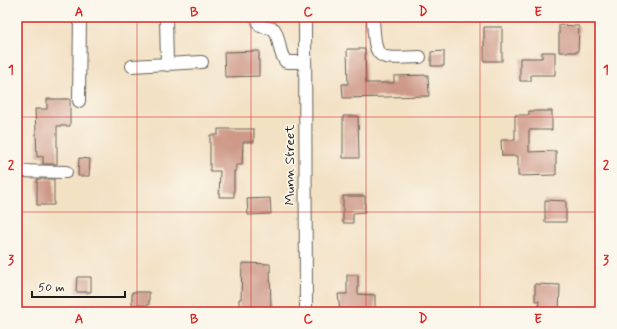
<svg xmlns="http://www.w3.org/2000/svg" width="617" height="329" viewBox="0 0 617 329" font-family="Mynerve,sans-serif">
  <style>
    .building { fill: #ce9988 }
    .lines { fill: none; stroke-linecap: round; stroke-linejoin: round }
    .minor-casing { stroke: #676157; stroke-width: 14 }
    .minor { stroke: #fff; stroke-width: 12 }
    .grid { fill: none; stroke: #d62828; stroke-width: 1; stroke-opacity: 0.55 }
    .labels { text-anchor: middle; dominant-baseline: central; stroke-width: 3.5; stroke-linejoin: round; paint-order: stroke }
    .street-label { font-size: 14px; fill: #1c1c1c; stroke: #fbf7ec }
    .neatline { fill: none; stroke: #d62828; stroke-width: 1.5 }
    .grid-label { font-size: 13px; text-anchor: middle; font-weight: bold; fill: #d62828 }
  </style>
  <rect width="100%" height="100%" fill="#fbf7ec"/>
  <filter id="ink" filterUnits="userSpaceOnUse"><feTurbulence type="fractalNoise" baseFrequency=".025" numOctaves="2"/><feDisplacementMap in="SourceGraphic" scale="8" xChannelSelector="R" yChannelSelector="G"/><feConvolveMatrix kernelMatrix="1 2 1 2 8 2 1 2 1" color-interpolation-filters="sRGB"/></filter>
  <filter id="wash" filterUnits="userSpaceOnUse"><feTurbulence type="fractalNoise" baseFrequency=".012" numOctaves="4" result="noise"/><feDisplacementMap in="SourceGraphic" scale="16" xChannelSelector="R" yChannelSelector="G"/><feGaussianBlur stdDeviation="0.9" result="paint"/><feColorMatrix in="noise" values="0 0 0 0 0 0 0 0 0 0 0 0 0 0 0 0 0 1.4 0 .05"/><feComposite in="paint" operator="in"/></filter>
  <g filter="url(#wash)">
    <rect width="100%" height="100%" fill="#f3e1c4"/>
    <g id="blocks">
      <path class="building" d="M559 25 579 26 578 52H559Z
        M484 27H502V61H484Z
        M347 49H365L366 83H394V76L428 75 429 96 343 98 342 84H348Z
        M259 51V76L225 77 224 52Z
        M444 51V66H431V52Z
        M542 52H555V75H531V81H520V58H542Z
        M47 99H70V126H57V164H43V156L37 157 35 109H47Z
        M529 111H552V130H529V152L556 151V175L518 176V156H502L501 140H515V115H529Z
        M343 116H358L359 158H343Z
        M218 129H254V142H243L242 165H236V171H234V197H219L220 171H210V135H218Z
        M79 158 90 159 89 176H78Z
        M37 179H54V205H37Z
        M343 196H365V212L353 213V223H343Z
        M270 198 271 214 248 215 247 199Z
        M545 200 566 201V222H545Z
        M242 263 270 264 271 312H239V299H241Z
        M347 275H358V294L375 295V312H340L338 294H347Z
        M77 277H91V292H76Z
        M535 284 560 285 559 312H538L539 301H535Z
        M132 292H149V305H132Z"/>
    </g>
  </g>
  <g filter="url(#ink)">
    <use href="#blocks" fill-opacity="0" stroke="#676157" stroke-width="1"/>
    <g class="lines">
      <g class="minor-casing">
        <path id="minor" d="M166 17 167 65
          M256 17 260 26 274 29C281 40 277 50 286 62H305
          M305 17 306 312
          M373 17C375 64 377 58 420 57
          M132 66 202 62
          M79 101 80 17
          M17 171 66 172"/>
      </g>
      <use href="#minor" class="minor"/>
    </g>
  </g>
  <path class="grid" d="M137 17V312M251 17V312M366 17V312M480 17V312M17 117H600M17 212H600"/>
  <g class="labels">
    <g class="street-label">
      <text transform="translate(290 165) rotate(-90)">Munn Street</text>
    </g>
  </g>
  <rect width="617" height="329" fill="none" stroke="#fbf7ec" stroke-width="44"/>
  <path d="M32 291v6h93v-6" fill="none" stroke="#1c1c1c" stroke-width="2"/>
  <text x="38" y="291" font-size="12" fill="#1c1c1c" stroke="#fbf7ec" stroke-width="3" paint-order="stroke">50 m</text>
  <rect x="22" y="22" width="573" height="285" class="neatline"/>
  <g class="grid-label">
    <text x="79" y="16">A</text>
    <text x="194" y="16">B</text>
    <text x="308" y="16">C</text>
    <text x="423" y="16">D</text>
    <text x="538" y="16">E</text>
    <text x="11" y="74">1</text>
    <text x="606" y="74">1</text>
    <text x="11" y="169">2</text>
    <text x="606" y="169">2</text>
    <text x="11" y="264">3</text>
    <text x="606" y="264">3</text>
    <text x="79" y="323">A</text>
    <text x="194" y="323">B</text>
    <text x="308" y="323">C</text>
    <text x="423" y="323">D</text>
    <text x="538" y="323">E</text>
  </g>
</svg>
